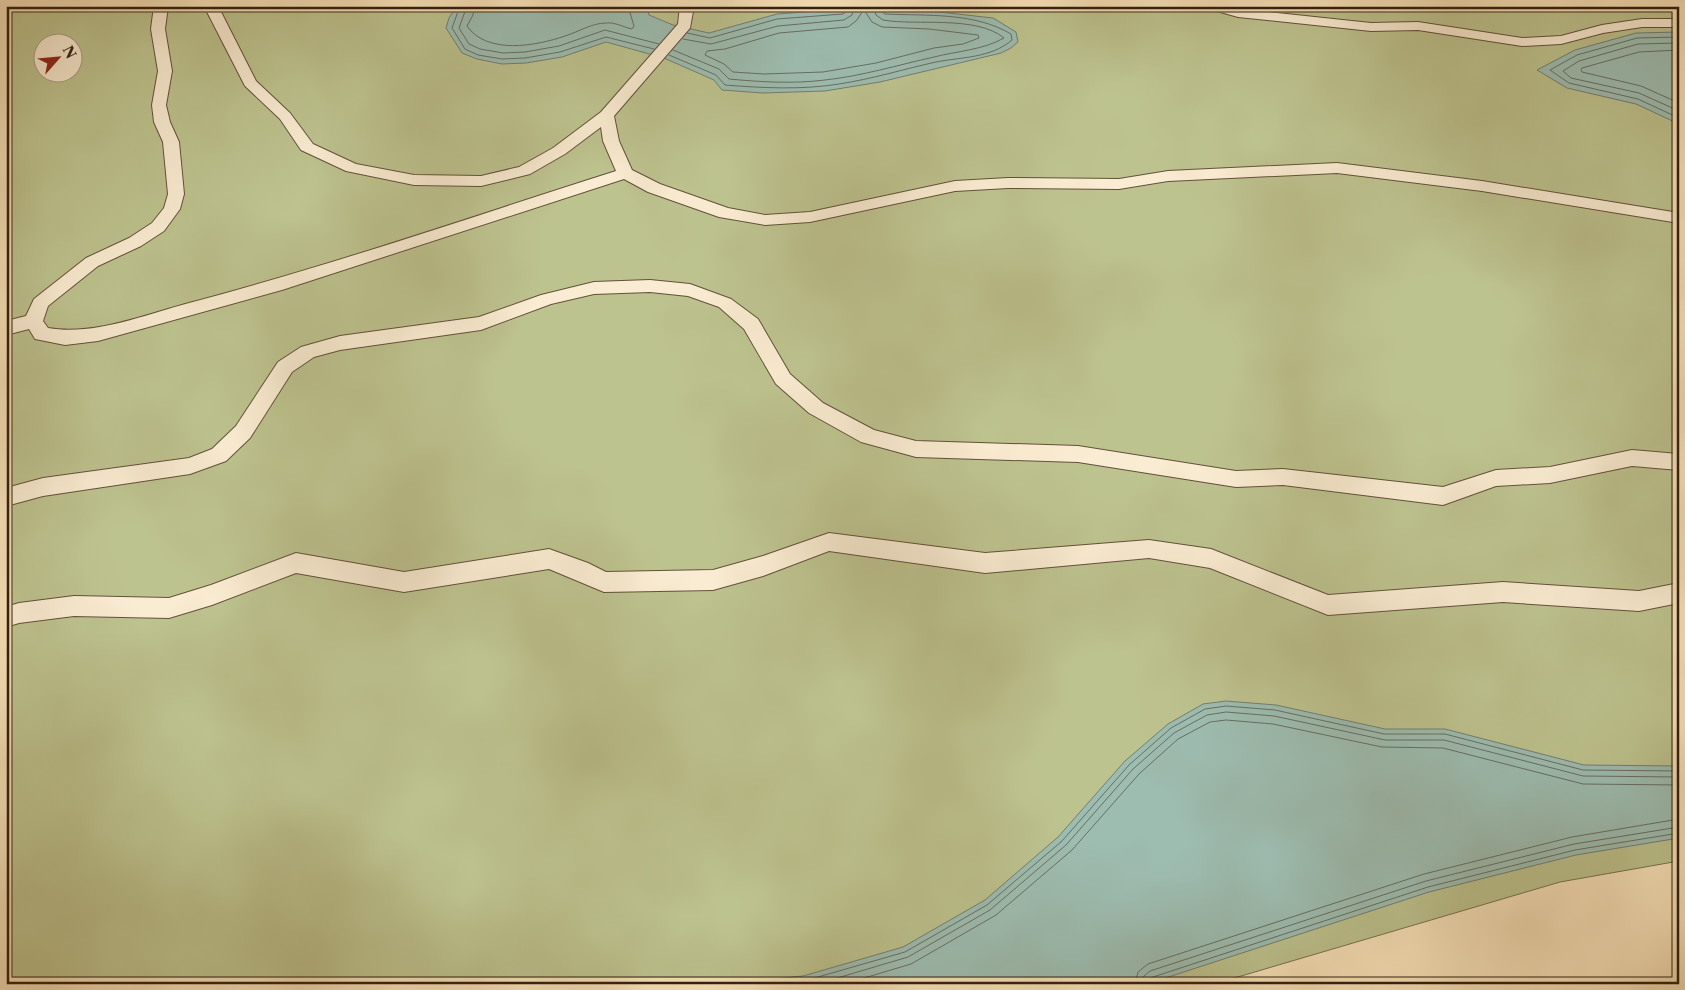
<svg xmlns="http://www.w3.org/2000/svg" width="1685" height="990" viewBox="0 0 1685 990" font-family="'Libre Caslon Text',serif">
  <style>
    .green { fill: #bdc38f; stroke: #777250; fill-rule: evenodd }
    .water { fill: #9dbdb1; stroke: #727e71 }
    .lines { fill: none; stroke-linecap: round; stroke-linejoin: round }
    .shore { stroke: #676e61; stroke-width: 1 }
    .service-casing { stroke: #63503b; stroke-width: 2 }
    .service { fill: #faecd2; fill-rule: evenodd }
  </style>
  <rect width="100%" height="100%" fill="#f8e2b9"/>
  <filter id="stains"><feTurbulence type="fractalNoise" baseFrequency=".004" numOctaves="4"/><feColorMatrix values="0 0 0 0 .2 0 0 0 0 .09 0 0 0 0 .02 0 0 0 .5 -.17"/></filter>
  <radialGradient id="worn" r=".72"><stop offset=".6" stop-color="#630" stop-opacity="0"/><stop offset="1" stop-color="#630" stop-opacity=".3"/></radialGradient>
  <path class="green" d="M6 6H1679V861L1560 882 1214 984H6ZM42 42H72V72H42Z"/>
  <path class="water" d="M457 6H646L649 15 673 25 709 33 777 14 861 8 930 11 993 18 1016 32 1018 42 1011 48 1001 53 880 82 825 91 763 93 722 90 714 80 664 58 606 42 562 57 526 63 502 64 477 59 462 53 446 28 449 18Z
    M1679 32V124L1636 104 1567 88 1537 70 1575 50 1636 33Z
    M1226 701 1276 705 1385 729H1445L1584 765 1679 766V838L1576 855 1429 892 1147 984H720L803 976 903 947 985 900 1058 837 1125 761 1168 724 1203 704Z"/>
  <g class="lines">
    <path class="shore" d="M460 6 452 28 465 49 478 55 502 59 525 58 560 52 606 37 654 49
      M467 6 459 28 469 44 480 49 503 53 525 52 559 46 605 30 659 44
      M474 6 473 15 467 26C487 55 536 46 565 36 578 32 592 23 606 23 615 22 623 27 632 29L634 26 628 6
      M864 10 872 22 882 27 929 29 978 35 979 38 963 44 934 48 876 63 823 72 764 74 733 72 724 64 705 55 707 51 725 49 779 33 848 27 856 21Z
      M687 33 710 38 777 19 843 14 847 11 848 6
      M1679 37 1637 38 1577 55 1550 70 1569 83 1638 99 1679 118
      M683 39 711 44 778 26 844 20 852 15 854 6
      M1679 43 1638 44 1579 61 1563 71 1571 78 1639 93 1679 111
      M673 50 719 69 729 79C761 82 793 84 825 80 862 76 898 65 934 57 957 51 983 50 1004 38 976 15 917 26 883 20L876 15 873 6
      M1679 50 1639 52 1582 68 1581 70 1582 72 1641 86 1679 103
      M669 55 716 75 725 85C763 88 802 90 839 84 872 79 904 69 936 62 962 57 991 58 1012 40L1011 34C974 12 927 16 885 14L881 11 880 6
      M774 984 804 981 905 952 987 905 1062 841 1129 765 1171 728 1205 709 1226 706 1275 710 1384 734H1445L1583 770 1679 771
      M817 984 908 957 990 910 1066 845 1133 769 1174 733 1207 715 1226 712 1274 716 1385 740H1444L1583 776 1679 777
      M844 984 911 964 996 915 1072 850 1139 774 1178 739 1210 722 1226 720 1273 724 1382 747 1443 748 1583 784 1679 785
      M1135 984 1138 972 1148 964 1424 874 1572 837 1679 819
      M1142 984 1144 976 1150 971 1426 881 1574 844 1679 827
      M1149 984V979L1153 977 1428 887 1575 850 1679 833"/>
    <g class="service-casing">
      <path id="service" d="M154 6H168L165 29 172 71 166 105 170 122 179 142 184 194 180 209 164 231 141 246 98 266 48 306 43 321 48 328C94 336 144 315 189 303 333 265 474 216 616 171L603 141 601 127 565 154 530 174 481 186 414 185 346 171 301 150 280 119 245 86 204 6H218L256 81 290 113 313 144 356 164 414 175 481 176 519 167 553 148 601 112 678 24 680 6H694L690 28 614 116 619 141 632 170 660 184 728 208 765 215 810 212 955 181 1008 178 1119 179 1168 171 1337 163 1482 181 1679 213V223L1482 191 1337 173 1168 181 1119 189 1008 188 955 191 810 222 765 225 719 217 648 192 624 179 282 290 98 341 65 345 35 339 29 329 6 335V321L26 316 34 299 86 258 129 238 152 223 164 208 168 194 163 142 154 122 152 105 158 71 151 29Z
        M1208 6H1230L1239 9 1371 23 1418 22 1522 38 1561 36 1602 25 1642 19H1679V27H1642L1603 33 1561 44 1522 46 1418 30 1371 31 1238 17 1210 9Z
        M650 280 690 284 731 299 758 319 790 374 823 403 874 430 916 441 1078 446 1236 471 1283 469 1443 487 1496 470 1550 467 1632 450 1679 454V470L1632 466 1550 483 1496 486 1443 505 1283 485 1236 487 1078 462 916 457 861 442 809 413 776 384 744 329 719 307 688 296 650 292 594 294 551 304 481 330 340 350 314 357 292 372 250 438 226 461 190 474 43 496 6 506V488L43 478 189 458 212 449 236 426 278 362 301 347 340 336 479 317 541 295 594 282Z
        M829 533 985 553 1149 540 1211 549 1328 595 1503 582 1639 591 1679 583V603L1639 611 1503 602 1328 615 1210 568 1149 558 985 573 829 551 763 576 713 590 604 592 549 569 404 592 296 573 212 605 169 618 74 616 19 623 6 627V607L19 603 74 596 169 598 211 585 296 553 404 572 549 549 588 563 606 572 713 570 763 556Z"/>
    </g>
    <use href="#service" class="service"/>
  </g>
  <rect width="1685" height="990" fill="none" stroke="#f8e2b9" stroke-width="25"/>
  <rect x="8" y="8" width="1670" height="975" fill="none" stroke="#312011" stroke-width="2.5"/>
  <rect x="12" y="12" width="1660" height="965" fill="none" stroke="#312011"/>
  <g transform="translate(58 58) rotate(63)"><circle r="24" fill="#faecd2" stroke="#aa9a85"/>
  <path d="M0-4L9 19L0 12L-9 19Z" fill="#8f2418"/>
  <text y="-8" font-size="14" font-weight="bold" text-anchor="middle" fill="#312011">N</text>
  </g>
  <rect width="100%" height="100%" filter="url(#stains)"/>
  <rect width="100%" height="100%" fill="url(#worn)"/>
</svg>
